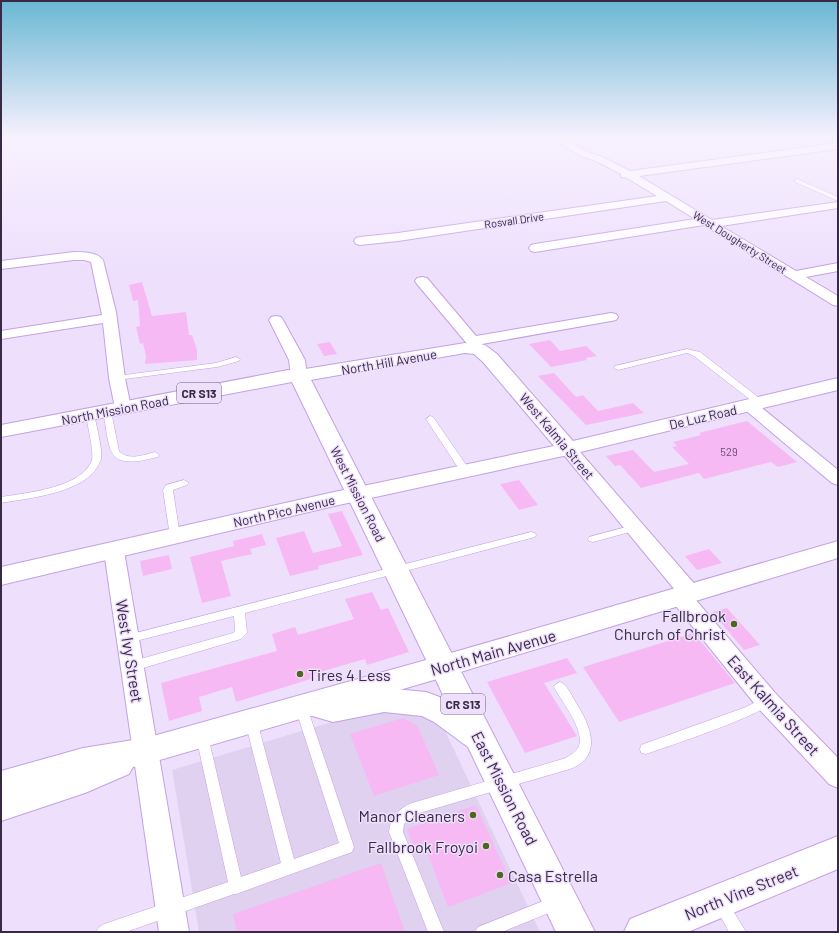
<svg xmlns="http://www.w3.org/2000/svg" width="839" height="933" viewBox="0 0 839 933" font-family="Barlow,sans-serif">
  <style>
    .built { fill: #e0d1f0 }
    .building { fill: #f6b9f3 }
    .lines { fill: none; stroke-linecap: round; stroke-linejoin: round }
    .lane-casing { stroke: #c3a0e4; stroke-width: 1 }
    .street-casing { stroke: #c3a0e4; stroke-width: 2 }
    .secondary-casing { stroke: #c3a0e4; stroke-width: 2 }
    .primary-casing { stroke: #c3a0e4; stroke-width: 2 }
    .lane { fill: #fff; fill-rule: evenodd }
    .street { fill: #fff; fill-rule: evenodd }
    .secondary { fill: #fff; fill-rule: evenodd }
    .primary { fill: #fff; fill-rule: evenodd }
    .poi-dot { fill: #4c681c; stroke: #eee0fd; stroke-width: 1.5 }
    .labels { text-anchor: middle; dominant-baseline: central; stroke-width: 3; stroke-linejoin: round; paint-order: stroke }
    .far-street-label { font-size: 11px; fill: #382944; stroke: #eee0fd }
    .number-label { font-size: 11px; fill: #684d70 }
    .shield { fill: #eee0fd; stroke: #6f607c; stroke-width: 1 }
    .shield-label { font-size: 12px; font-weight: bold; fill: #382944 }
    .street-label { font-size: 13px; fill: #382944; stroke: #eee0fd }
    .near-poi-label { font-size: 16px; fill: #382944; stroke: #eee0fd; text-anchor: end }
    .near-street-label { font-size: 16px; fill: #382944; stroke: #eee0fd }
  </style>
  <rect width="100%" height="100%" fill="#eee0fd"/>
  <path class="built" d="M388 705 440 720 540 932H199L172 770Z"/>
  <path class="building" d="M142 282 152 316 186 312 189 335H192L197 350V360L145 364 146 356 143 343 140 344 136 327 140 326 138 300 133 301 129 285Z
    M550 340 560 351 586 346 597 356 586 358 587 360 551 367 529 344Z
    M330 342 337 354 324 356 317 344Z
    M554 373 576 397 583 395 598 411 633 403 644 413 586 425 538 376Z
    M747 421 797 462 778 467 771 462 704 479 699 473 641 488 620 465 615 466 606 456 633 450 654 472 689 464 672 447 677 446 673 442 701 435 699 433Z
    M519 480 538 505 519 510 500 484Z
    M342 511 363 555 318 566 319 569 290 576 276 538 304 531 313 553 342 546 328 514Z
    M262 534 266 545 250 549 252 554 221 561 231 596 202 603 190 557 234 546 233 541Z
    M709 549 722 563 697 570 685 556Z
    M169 555 172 569 143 576 140 561Z
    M372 592 381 610 388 608 409 652 367 665 365 659 313 674 314 678 236 702 232 687 199 697 202 711 169 721 161 683 277 651 272 634 295 627 298 635 354 619 345 599Z
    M727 608 760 645 744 650 712 612Z
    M694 633 735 683 619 722 583 667Z
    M567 658 577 673 544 683 577 736 525 753 487 682Z
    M403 718 417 725 439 775 374 796 350 734Z
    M476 805 511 883 448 907 424 844 414 848 407 829Z
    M381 863 405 932H237L233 914Z"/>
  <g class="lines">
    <g class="lane-casing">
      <path id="lane" d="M797 179 838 197V201L795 182V180Z
        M687 349 700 352 763 401 764 403 763 405H757L694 356 687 353 618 370 614 368 615 366Z
        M236 357 240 359 239 361 217 367 117 380 113 378 117 376 216 363Z
        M104 409H107L111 411 119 451C128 461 144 455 155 452L159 455 158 457C106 470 111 455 103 411Z
        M87 412H90L94 414C96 424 103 450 101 459 91 493 29 498 1 503V497C26 493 82 488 92 460 94 451 87 424 86 414Z
        M430 416 433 417 471 472 469 474 466 475 461 472 426 419Z
        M184 480 189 483 187 485 173 490 180 536 179 538H171L170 536 163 490 166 485Z
        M634 525 637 526 639 528 637 530 593 542 589 541 588 539 589 537Z
        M531 532 535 533 536 535 535 537 245 613 247 633 241 639 133 671 129 669 127 666 129 663 133 661 233 633 235 631 234 616 128 643 124 642 122 639 124 636Z
        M560 682C567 685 571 694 575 701 589 723 605 756 570 769L416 814 404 824 403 832 444 932H428L389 832C390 818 399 808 412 803L566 758C570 755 575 752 578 748 587 732 561 701 554 687L556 684Z
        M767 696 771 698 773 701C766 714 666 747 646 754L641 753 640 749 641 745 746 707Z
        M301 702 305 703 307 707 354 847 352 852 236 894H234L126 932H96L99 927 104 924 228 882 196 736 198 732 202 731 206 732 208 736 241 877 281 863 245 721 247 717 251 716 255 717 257 721 294 859 339 843 295 707 297 703Z
        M556 896 561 898 563 903 561 908 502 932H475L478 927Z
        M722 899 727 901 746 932H729L715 906 717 901Z"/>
    </g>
    <g class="street-casing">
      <path id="street" d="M552 138H564L587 152 602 157 630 171 838 143V149L639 176 712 220 838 202V208L721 226 796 271 838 263V271L806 277 838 296V306L833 305 704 225 535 252 531 251 529 248 531 245 535 244 695 219 666 201 398 241 360 245 356 244 354 241 356 238 360 237 398 233 657 196 627 178 621 177V174L596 161 581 156Z
        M74 252C83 252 97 252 103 260L116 312 125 378 131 408 129 411 123 413 117 411 115 408 109 378 103 323 1 339V331L102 315 91 262 84 260H74L1 269V261Z
        M422 277 427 278 476 336 611 313 616 314 618 317 616 320 611 321 482 344 486 349 484 352 479 353 474 352 417 284 415 281 417 278Z
        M276 316 281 317 283 320 305 360 307 376 305 379 299 381 293 379 291 376 289 360 269 320 271 317Z
        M750 401 756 403 838 470V485L832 483 744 409 742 406 744 403Z
        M568 444 574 445 698 588 701 593 698 598 695 599 776 694 838 758V788L829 784 758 708 672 601 669 596 672 591 675 590 559 449 562 445Z
        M114 544 121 546 124 551 189 932H159L104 551 107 546Z"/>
    </g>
    <g class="secondary-casing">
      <path id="secondary" d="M465 343 485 345 497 354 573 441 838 378V390L568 455 334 506 1 585V567L334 492 554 446 483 362 474 354 465 353 299 382 292 380 289 376 292 372 299 370Z
        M838 541V558L444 677 146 764 133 767 129 774 85 793 1 821V771L83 748 146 738 444 655Z
        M838 836V869L688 932H624L630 919Z"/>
    </g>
    <g class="primary-casing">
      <path id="primary" d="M288 370 306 372 309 376 595 932H556L468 747 434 722 422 716 384 712 333 722 302 713 298 704 302 695 313 692 333 698 384 688 426 692 445 699 292 382 1 437V425Z"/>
    </g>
    <use href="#lane" class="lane"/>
    <use href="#street" class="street"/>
    <use href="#secondary" class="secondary"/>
    <use href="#primary" class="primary"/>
  </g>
  <linearGradient id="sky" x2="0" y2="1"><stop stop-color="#69b7d3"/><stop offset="0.51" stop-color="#f7f1fe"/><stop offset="1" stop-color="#f7f1fe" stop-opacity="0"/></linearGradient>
  <rect width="839" height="269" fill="url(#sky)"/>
  <g class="poi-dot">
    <circle cx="734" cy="624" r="4"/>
    <circle cx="300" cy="674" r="4"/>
    <circle cx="473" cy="815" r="4"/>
    <circle cx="486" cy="846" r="4"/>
    <circle cx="500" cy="875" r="4"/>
  </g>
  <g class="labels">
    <g class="far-street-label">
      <text transform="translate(514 220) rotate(-8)">Rosvall Drive</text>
      <text transform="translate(740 242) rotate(32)">West Dougherty Street</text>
    </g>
    <g class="number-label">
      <text x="729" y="451">529</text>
    </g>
    <g class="shield">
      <rect x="177" y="383" width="44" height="20" rx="3"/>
      <rect x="441" y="694" width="44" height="20" rx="3"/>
    </g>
    <g class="shield-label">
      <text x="199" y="393">CR S13</text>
      <text x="463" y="704">CR S13</text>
    </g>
    <g class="street-label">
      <text transform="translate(389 362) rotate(-10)">North Hill Avenue</text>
      <text transform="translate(115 410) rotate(-11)">North Mission Road</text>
      <text transform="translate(703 417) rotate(-13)">De Luz Road</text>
      <text transform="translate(557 436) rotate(50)">West Kalmia Street</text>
      <text transform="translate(358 494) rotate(63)">West Mission Road</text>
      <text transform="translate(284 511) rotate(-13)">North Pico Avenue</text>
    </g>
    <g class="near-poi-label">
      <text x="726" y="615">Fallbrook<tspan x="726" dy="18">Church of Christ</tspan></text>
      <text x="308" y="674" text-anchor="start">Tires 4 Less</text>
      <text x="465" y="815">Manor Cleaners</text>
      <text x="478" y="846">Fallbrook Froyoi</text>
      <text x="508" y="875" text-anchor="start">Casa Estrella</text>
    </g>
    <g class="near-street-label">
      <text transform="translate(130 651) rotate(81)">West Ivy Street</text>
      <text transform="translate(493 652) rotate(-16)">North Main Avenue</text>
      <text transform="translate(774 705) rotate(48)">East Kalmia Street</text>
      <text transform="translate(505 788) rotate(63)">East Mission Road</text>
      <text transform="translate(741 892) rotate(-22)">North Vine Street</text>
    </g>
  </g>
  <rect width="839" height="933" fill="none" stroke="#382944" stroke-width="4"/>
</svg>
